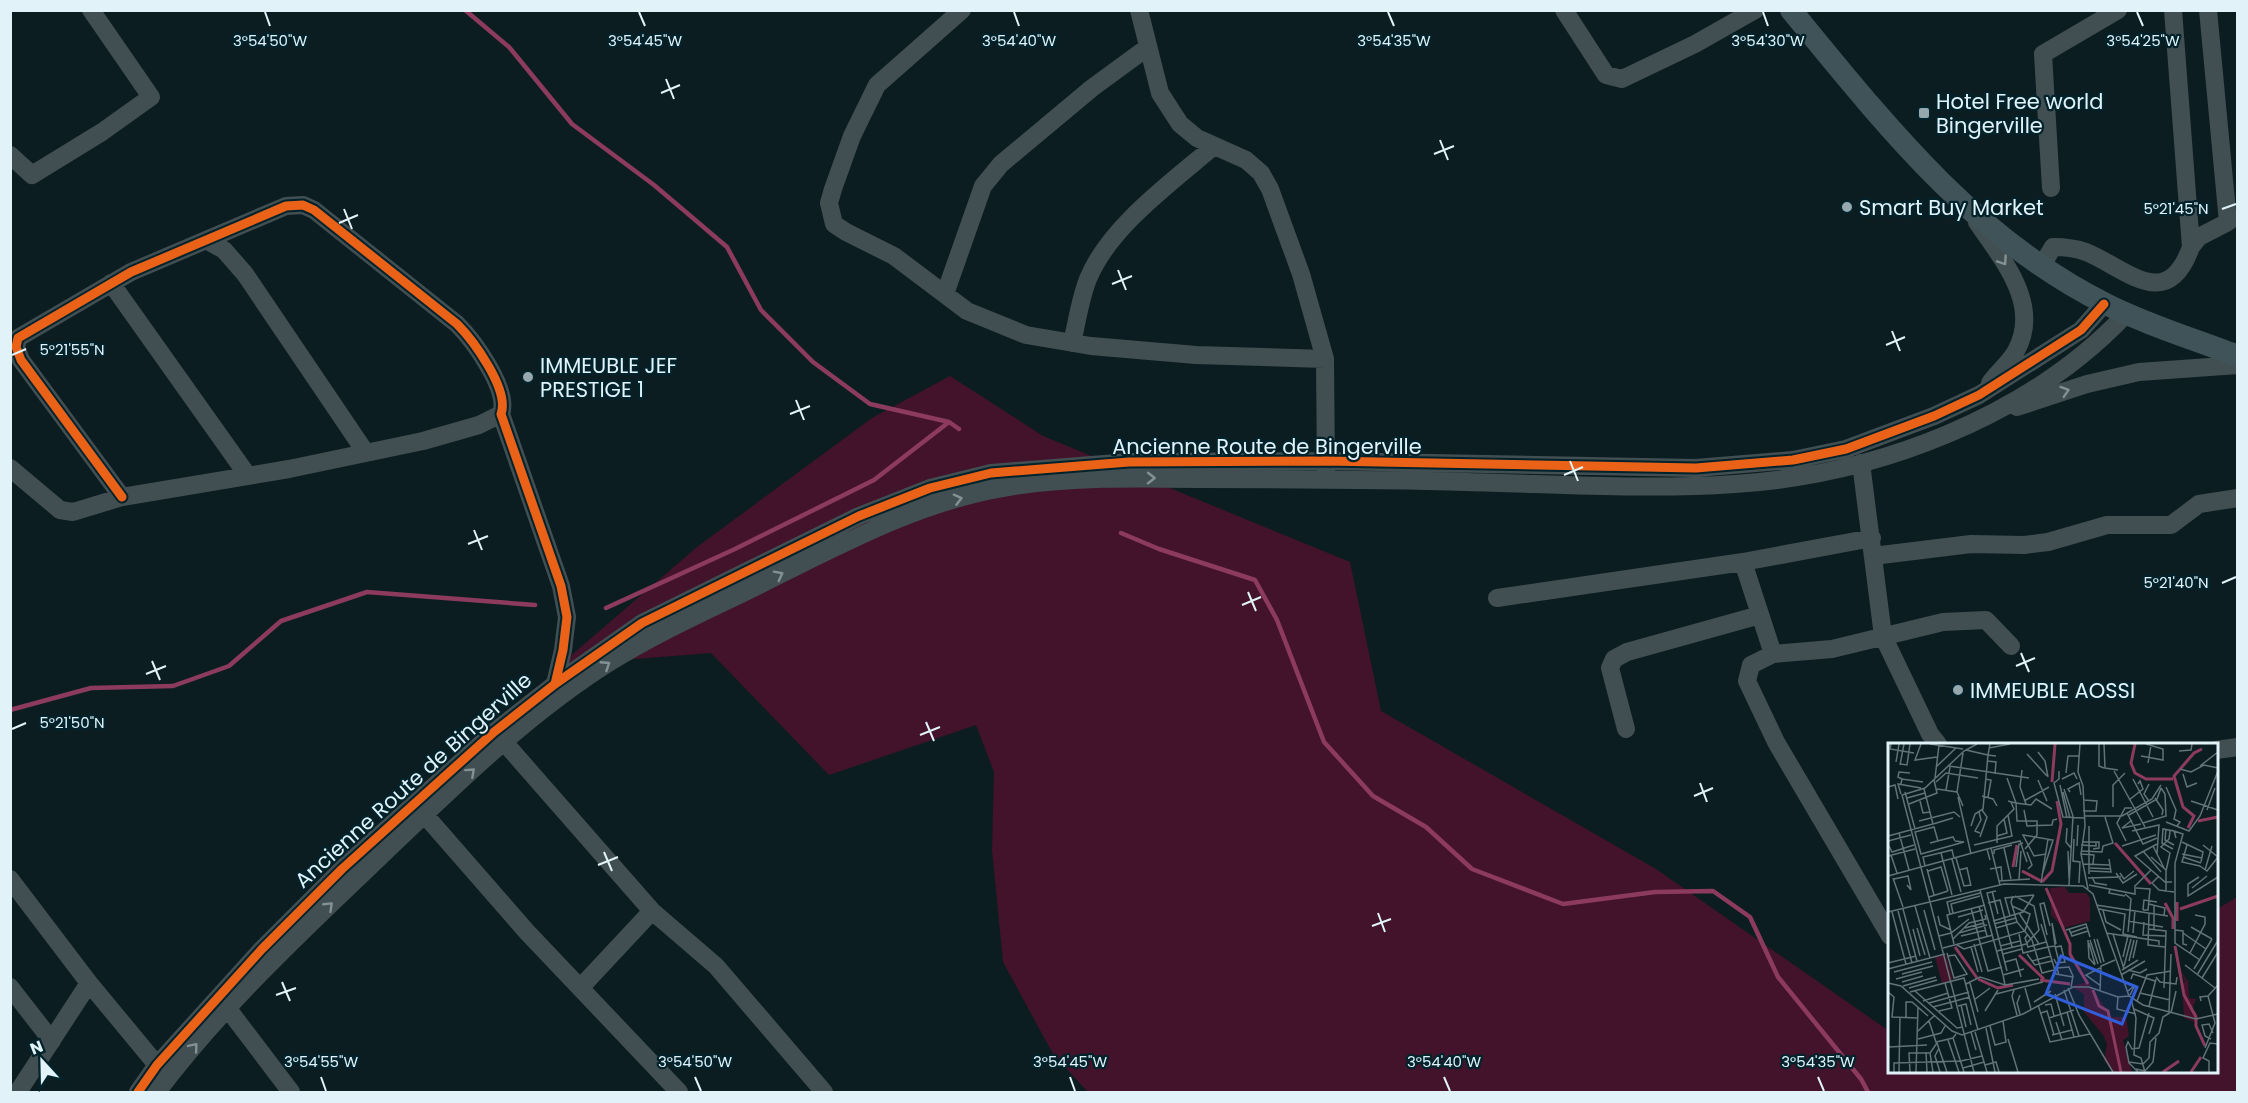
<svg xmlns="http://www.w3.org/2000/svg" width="2248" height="1103" viewBox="0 0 2248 1103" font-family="Poppins,sans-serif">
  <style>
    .green { fill: #42132a }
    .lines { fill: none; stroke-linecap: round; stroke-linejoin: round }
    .stream { stroke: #8c3b5e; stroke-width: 4.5 }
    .minor { stroke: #424f52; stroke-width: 18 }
    .major { stroke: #405358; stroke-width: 22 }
    .cycleway-casing { stroke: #02232c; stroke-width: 13 }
    .cycleway { stroke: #ea6118; stroke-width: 9 }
    .oneway { stroke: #829195 }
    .ticks { fill: none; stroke: #e1f3f9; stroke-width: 2 }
    .poi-dot { fill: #96a8ae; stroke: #02232c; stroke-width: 2 }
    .labels { text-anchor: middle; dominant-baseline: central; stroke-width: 4.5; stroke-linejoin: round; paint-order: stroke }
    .poi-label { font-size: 21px; fill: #e1f3f9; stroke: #02232c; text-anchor: start }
    .street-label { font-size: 21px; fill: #e1f3f9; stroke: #02232c }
    .inset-river { fill: none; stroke: #8c3b5e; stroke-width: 3 }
    .inset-road { fill: none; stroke: #617378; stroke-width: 1.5 }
    .view { fill: #315edb; fill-opacity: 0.15; stroke: #315edb; stroke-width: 3 }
    .inset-edge { fill: none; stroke: #e1f3f9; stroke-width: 3 }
    .ticks-label { font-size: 15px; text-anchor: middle; fill: #e1f3f9; stroke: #02232c; stroke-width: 4.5; stroke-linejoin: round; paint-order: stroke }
  </style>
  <rect width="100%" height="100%" fill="#0c1d22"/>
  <path class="green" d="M950 376 1043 436 1350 562 1381 711 1656 869 1889 1031 1890 1072H2216L2217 909 2237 897V1092H1088L1053 1054 1003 962 992 850 994 772 976 725 829 775 711 653 560 665 697 547 872 418Z"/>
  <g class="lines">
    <path class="stream" d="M465 10 509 47 572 124 654 185 727 247 761 310 813 362 870 404 949 422
      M1121 533 1159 549 1255 580 1277 620 1324 742 1373 796 1426 827 1472 869 1563 904 1655 892 1713 891 1750 917 1778 977 1861 1079 1868 1092
      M606 608 735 549 874 480 949 422 959 429
      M10 710 91 688 173 686 229 666 281 621 367 592 535 605"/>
    <path class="minor" d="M962 10 877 85 852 136 833 189 829 203 834 224 846 232 894 256 967 311 1026 335 1091 346 1196 355 1325 359
      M1139 10 1160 93 1180 124 1197 138 1246 160 1261 173 1270 189 1301 274 1325 359 1326 473
      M1564 10 1606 75 1622 79 1695 44 1755 10
      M10 155 32 175 102 132 151 97 91 10
      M2051 188 2043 54 2118 10
      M1977 222C2001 258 2042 304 2016 351 2010 362 1998 372 1990 383
      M206 240 224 250 245 274 366 453
      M2191 247 2199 237 2228 222 2208 10
      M2041 267 2053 247C2064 247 2075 248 2086 252 2127 269 2167 314 2191 247L2173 10
      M111 283 248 476
      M945 294 983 186 1001 164 1092 88 1148 47
      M1072 343C1077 322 1080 299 1088 279 1109 227 1172 182 1214 146
      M2017 407 2087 384 2139 372 2238 365
      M1861 463 1883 636 1930 734 1938 744
      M10 468 60 510 73 512 122 497 289 469 423 441 479 425 501 414
      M122 497 21 360 16 347 18 338 131 272 286 206 303 205 314 210 457 324C473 340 510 390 501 414L561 586 567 617 563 650 555 684
      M1873 556 1971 544 2024 545 2048 542 2107 525H2171L2199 504 2238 498
      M1743 562 1773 654
      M1497 598 1743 562 1872 538
      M1626 729 1610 668 1614 659 1627 652 1760 615
      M504 742 652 911 716 966 824 1092
      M2216 750 2238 747
      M424 814 527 932 679 1092
      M10 879 89 983 157 1065
      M1890 936 1776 742 1747 681 1751 665 1773 654 1832 649 1943 622 1986 620 2011 646
      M10 987 52 1041
      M580 988 652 911
      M228 1009 291 1092
      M18 1092 89 983
      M138 1092 157 1065 262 949 342 869 494 732 555 684 642 623 859 516 930 488 991 473 1129 462 1326 461 1696 468 1793 460 1846 449 1934 416 1979 395 2081 330 2104 304
      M157 1092C222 1006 302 931 380 857 452 788 526 715 610 662 664 628 723 604 779 575 852 539 926 500 1008 487 1068 477 1137 478 1198 479 1288 479 1377 479 1467 482 1556 484 1646 490 1735 484 1876 475 2029 417 2126 314"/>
    <path class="major" d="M1791 10C1883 122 1973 238 2106 304 2147 325 2194 339 2238 356"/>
    <g class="cycleway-casing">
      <path id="cycleway" d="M122 497 21 360 16 347 18 338 131 272 286 206 303 205 314 210 457 324C473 340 510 390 501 414L561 586 567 617 563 650 555 684
        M138 1092 157 1065 262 949 342 869 494 732 555 684 642 623 859 516 930 488 991 473 1129 462 1326 461 1696 468 1793 460 1846 449 1934 416 1979 395 2081 330 2104 304"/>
    </g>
    <use href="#cycleway" class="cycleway"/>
  </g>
  <defs><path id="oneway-chevron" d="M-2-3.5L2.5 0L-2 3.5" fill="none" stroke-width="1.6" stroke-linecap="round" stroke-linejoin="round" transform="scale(1.5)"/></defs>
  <g class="oneway">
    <use href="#oneway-chevron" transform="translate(2003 261) rotate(56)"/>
    <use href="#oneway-chevron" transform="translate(2065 391) rotate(-18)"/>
    <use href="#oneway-chevron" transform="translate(1151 478)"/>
    <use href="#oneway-chevron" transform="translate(958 499) rotate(-14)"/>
    <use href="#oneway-chevron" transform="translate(779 575) rotate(-27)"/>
    <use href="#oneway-chevron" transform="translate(606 665) rotate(-33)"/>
    <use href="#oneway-chevron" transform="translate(471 772) rotate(-42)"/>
    <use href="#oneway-chevron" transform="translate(329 906) rotate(-44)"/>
    <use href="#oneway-chevron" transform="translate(194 1047) rotate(-50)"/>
  </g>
  <path class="ticks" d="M265 12 270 26M639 12 645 26M1014 12 1019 26M1388 12 1394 26M1763 12 1768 26M2137 12 2143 26M666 79 674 99M661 93 680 85M1440 140 1448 160M1434 154 1454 146M344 209 352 229M2222 209 2236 204M339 223 358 215M1118 270 1126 290M1112 284 1132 276M1892 331 1900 351M1886 345 1905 337M12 355 26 349M796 400 804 420M790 414 810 406M1570 461 1578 481M1564 475 1583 467M474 530 482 550M468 544 488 536M2222 583 2236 577M1248 592 1256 611M1242 605 1261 597M2021 653 2029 672M152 661 160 680M2016 666 2035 658M146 674 166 666M926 722 934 741M12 729 26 723M920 735 940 727M1700 783 1707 802M1694 796 1713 788M604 852 612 871M598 865 618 857M1378 913 1385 932M1372 926 1391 919M282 982 290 1001M276 995 296 988M321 1077 326 1091M695 1077 701 1091M1070 1077 1075 1091M1444 1077 1450 1091M1818 1077 1824 1091"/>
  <g class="poi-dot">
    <rect x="1918" y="107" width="12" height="12" rx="3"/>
    <circle cx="1847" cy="207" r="6"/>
    <circle cx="528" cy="377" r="6"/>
    <circle cx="1958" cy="690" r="6"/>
  </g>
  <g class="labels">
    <g class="poi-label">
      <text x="1936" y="101">Hotel Free world<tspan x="1936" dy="24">Bingerville</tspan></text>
      <text x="1859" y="207">Smart Buy Market</text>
      <text x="540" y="365">IMMEUBLE JEF<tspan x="540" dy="24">PRESTIGE 1</tspan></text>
      <text x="1970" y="690">IMMEUBLE AOSSI</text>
    </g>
    <g class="street-label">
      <text x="1267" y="446">Ancienne Route de Bingerville</text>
      <text transform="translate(413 780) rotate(-42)">Ancienne Route de Bingerville</text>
    </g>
  </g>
  <g transform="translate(1888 743)">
    <rect width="330" height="330" fill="#0c1d22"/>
    <path d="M177 144 181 150H198L202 155V178L175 185 163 172 162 145ZM58 212 65 237 54 240 47 214ZM292 227 300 238 301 255 308 256 304 268 309 270V280L296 275 294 244 297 238ZM200 239 223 274H238L241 293 235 297 244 329H224L216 317 219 301 215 292 196 269V251L183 243Z" fill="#42132a"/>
    <path class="inset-river" d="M247 1 243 20 247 30 258 36H285M164 39 167 1M310 78 330 74M300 85 306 73 295 64 286 33 306 10 314 6M227 100 263 141M125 124 129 102M134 128 153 138M154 139 164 128 173 81 169 58M158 145 182 201V211L200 241M277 160 285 175V186M292 166 330 153M289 178V159M287 203 296 252 308 274V283L317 303M67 204 89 235M131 212 156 236M90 236 110 245 125 242M152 237 182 241M205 247 211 263 220 268 233 329M275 329 291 318M303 329 313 314"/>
    <path class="inset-road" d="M3 1 2 6 26 10M33 1 27 17 49 14M42 1 75 6M192 1 190 29 195 43 197 83 193 111 200 146M211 1V23L216 25M216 1 217 25 230 27M101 5 122 1M78 7 100 12 102 1M291 8 303 7 304 1M150 9 157 18 160 34M139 11 159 33M253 13 275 17V6L258 1M99 18 108 19 107 31M8 19 11 1M260 20 263 2M13 21 19 22 22 1M12 22 16 1M61 23 141 35M312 23 330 9M48 24 68 5M292 26 303 29 316 22 330 25M134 27 132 44 138 61M171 28V36L166 40 175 74 196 75M226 28 257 84M178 30 180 13H191M295 31 299 44 309 40M47 35 51 2M119 35 128 60 143 62 148 56 164 66M14 36 10 34 11 29 22 30M97 36 103 37 100 54M174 36 186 30 189 36M245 36 265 74M150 37 159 58M48 39 58 30 90 35M13 41 14 36 35 39M172 42 179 75M0 44 7 42 10 56M278 44 288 67 286 76 292 79 289 83M49 46 69 49M176 46 185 73 181 142M58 47 62 24M17 49 27 86M175 49 182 75M182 49 180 46 191 40 193 52M13 51 10 41 33 45M94 53 105 56 109 63M70 54 83 111M19 55 37 50M267 55 275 67 274 72M241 57 255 46 252 38 250 41M32 58 35 70 42 69M120 58 128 60 129 78H149V92L137 106M136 58 161 44M261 58 256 51 261 41M303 58 330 67M21 61 49 50 46 37M75 63 69 49 75 10M225 64V42L237 30M136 67 139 83 164 82 165 77 169 76M319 67 327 45M195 68H208L209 58 195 57M91 69 93 77 87 88 92 90M239 70 255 101 269 95M241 72 269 56 273 45M196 73H234L264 56 273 42M244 77 234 85 253 81M31 78 66 69 72 74M278 79 301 88 312 73 330 28M255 80 278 73 277 51 273 45M45 81 65 75M83 83 87 71 95 66 100 12 108 13M201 83V131M179 85 178 99 183 105M278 86 277 97 286 102M244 88 271 82 269 111M286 88 295 91 287 120V200L312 217M11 90 21 127M0 93 45 81 36 46M109 93 119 90 116 76M92 94 99 74 94 67M186 96 185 118 192 119 191 140M0 98 23 92M50 98 46 84 27 89 33 111 76 99 67 98M238 98 229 80 237 65H244M194 99H211V105L205 106M294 99 315 109 313 119M42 100 65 94 67 98M109 100V83L126 66 123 59M269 101 247 113 277 139H284M86 102 124 93 120 72M193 102 208 103V99M299 102 294 119 312 123M1 103 4 109 26 102M189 103 190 82M234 103 268 92M265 103 276 125M103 105 112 142M116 105 123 136M285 106 274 100 275 86 286 88 288 95M180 108 181 135M193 108 214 109 215 103 225 100 217 74M255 108 273 129M139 109 144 122 140 126M53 110 64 152M106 111V107L124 102M193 111 206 112 205 121M294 111 314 115M3 112 9 130M0 113 27 106M263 114 278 127V148M295 114 313 120M68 115 76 143 83 142M64 116 73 149M102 117 99 106 132 98 139 119M195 121 222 122M37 123 35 114 64 107 66 115M312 123 319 128 330 114 315 102M128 124 131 101 135 100M202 125 223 126M39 126 46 152M102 126 113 124 114 137M71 127 79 125 83 143M317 127 324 103M40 128 53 124 60 148M202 128 223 129 221 116M278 128 282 110 273 104 281 96 282 88M228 130 235 140 249 131M232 130 236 136 246 128M154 132 165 97 135 92 146 113 158 111M0 133 99 106M271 133 264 140 271 147 286 149M204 134 207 140 219 142M311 134 300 141V153L330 134M5 135 15 164M200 135 233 134M6 136 20 133 23 147 19 142M131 136 133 108M111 138 142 136M153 140 160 96M201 142 247 151V142M247 143 263 127M248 145 262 146 260 167H255M304 145 319 133M222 146 221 150 237 153M92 147 115 232 136 226M104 148 110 171M108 148 99 150 119 228M237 151 243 156 240 189M125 153 123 159 129 179 144 197 154 230 166 227M41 154 60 148M42 159 86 329M42 159 14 52 37 45 76 8 89 1M100 160 112 157 124 204M261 161 277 165 276 172M208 162 280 173M27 163 42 215M91 163 99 193M83 165 91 195M15 166 29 218M211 166 237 171 235 191 249 194M36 167 47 207M215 167 218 179 233 187M255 167 256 157 269 159M10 168 24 220M0 169 116 141 195 143 205 151 241 253 255 262 308 276 330 271M4 169 18 221M65 170 63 161 92 153M131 170 151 201M62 171 59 159 92 150M261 171 260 202 277 204M50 173 52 182 63 187M122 173 117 155 146 152M70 174 95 167M105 178 135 169 146 152M240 178 275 184M256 179 255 192 277 193M106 181 128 175M153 181 160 204 167 203 171 219M303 184 324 196M29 185 37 212M77 185 96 180M108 185 129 179M25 186 32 213M181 186 184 193 200 188M261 186 278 188 276 245M178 187 198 181 202 194M266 187V163M287 187 295 188V201L299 202M71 190 99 182M182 190 199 184M218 190 271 198V202M245 190 247 167M295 190 318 206M131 191 135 210 160 204 168 231 185 234M140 191 137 195 140 204 158 199M225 191 236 226M159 192 152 161 156 160 162 183M51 193 63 190 81 176M73 193 98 187M65 196 81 180 98 176 97 172M91 196 100 228 114 224M206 196 213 220M209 196 216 219M200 197 201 215 207 222M202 197 210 221M201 200 207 221M66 201 59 172 97 162M86 201 94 229M69 202 76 206 137 188 142 171 124 163M167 202 164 180 168 201M112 203 132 198M83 204 90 229M55 205 105 192M109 208 138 201 151 187 146 163 127 153M59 210 66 235 79 231 67 212 60 213M302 210 317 181V174L307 172M115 211 134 206M139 211 144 218 163 213M235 214 240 193M245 215 249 197M166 216 168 220 177 219 173 203 168 204M144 218 147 222 164 218M241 218 246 197M117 219 128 216 133 234M0 220 28 213M297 222 327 245M236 223 243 196M212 225 198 232 213 243M0 226 57 211M306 226 324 196M234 227 250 217M240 227 252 230 259 226M6 229 44 219M14 231 45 223M171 232 169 225 181 224 185 233 183 244M233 232 257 218M309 232 329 199M268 234 272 239 288 241 289 234M314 235 330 209M8 236 34 229M243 236 245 231 267 238M14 239 35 233M0 240 13 243 64 288 74 292 135 271 185 244H201L230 254 241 253M82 240 90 269M78 241 92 234 117 242 115 232M117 242 151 236M15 243 48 234M21 245 49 237M137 245 143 266M180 245 191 272 225 329M126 247 124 253 129 272M176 247 191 293M27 248 69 285 75 284M212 248 213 223 227 217M240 248 247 242 242 252M0 249 6 254 4 274 30 275M22 249 76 235 90 287M252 250 282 257M108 251 155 239M167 251 176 283M230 254 229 266 248 271M243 256 248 275 246 312 253 315 257 329M86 257 102 245M35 258 60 250M249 258 259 232 283 228M313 258 312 254 320 253 330 242M146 259 163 248M41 260 81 249M73 262 78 284M150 262 162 299 202 291M157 262 163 261 166 273M70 263 78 261 83 282M261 263 268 236M45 264 82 254M246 266 266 275 261 291M51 268 64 265 57 240M97 268 110 247M179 269 186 294M281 269 283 211M153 270 159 268 166 292M283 270 288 248M132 271 129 260 132 252M18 274V259H24L40 273M161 275 186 267M41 278 48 299 65 295M168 279 174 297M102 283 107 302 118 299 115 278M98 285 107 329M30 288 46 273M83 289 88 307M87 289 99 329M68 291 65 295 76 329M164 292 184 287M30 296 53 290 57 283M120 296 130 329M323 296 317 293 314 282 321 281 325 290M60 297 71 329M49 300 59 329M1 304 39 302M51 305 47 313 52 329M317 305 327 280 320 253M38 309 39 329M241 319 255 321 261 315 262 299 271 290 275 274 283 269M97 322 108 319 111 329M75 325 96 319M248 326 257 328 265 319 268 295M6 329V320L73 318 94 313M11 329 12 274M22 329 21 310H42M28 329 30 264M45 329 42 310 49 300M250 329 241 320 238 304 240 299 244 306 251 305 261 270M321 329V318L315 315 322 300 330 301"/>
    <path class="view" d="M173 213 249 244 234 281 158 251Z"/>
    <rect width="330" height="330" class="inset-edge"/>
  </g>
  <g class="ticks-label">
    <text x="270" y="46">3°54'50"W</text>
    <text x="645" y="46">3°54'45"W</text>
    <text x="1019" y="46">3°54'40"W</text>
    <text x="1394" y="46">3°54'35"W</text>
    <text x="1768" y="46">3°54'30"W</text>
    <text x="2143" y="46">3°54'25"W</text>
    <text x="2176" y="214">5°21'45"N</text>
    <text x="72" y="355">5°21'55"N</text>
    <text x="2176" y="588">5°21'40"N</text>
    <text x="72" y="728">5°21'50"N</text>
    <text x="321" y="1067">3°54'55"W</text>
    <text x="695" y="1067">3°54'50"W</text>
    <text x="1070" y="1067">3°54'45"W</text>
    <text x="1444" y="1067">3°54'40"W</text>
    <text x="1818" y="1067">3°54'35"W</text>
  </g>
  <rect width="2248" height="1103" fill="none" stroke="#e1f3f9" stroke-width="24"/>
  <g transform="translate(42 1061) rotate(338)" stroke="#02232c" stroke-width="4.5" paint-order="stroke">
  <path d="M0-4.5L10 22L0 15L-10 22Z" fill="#e1f3f9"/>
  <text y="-9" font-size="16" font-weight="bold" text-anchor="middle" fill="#e1f3f9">N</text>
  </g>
</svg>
